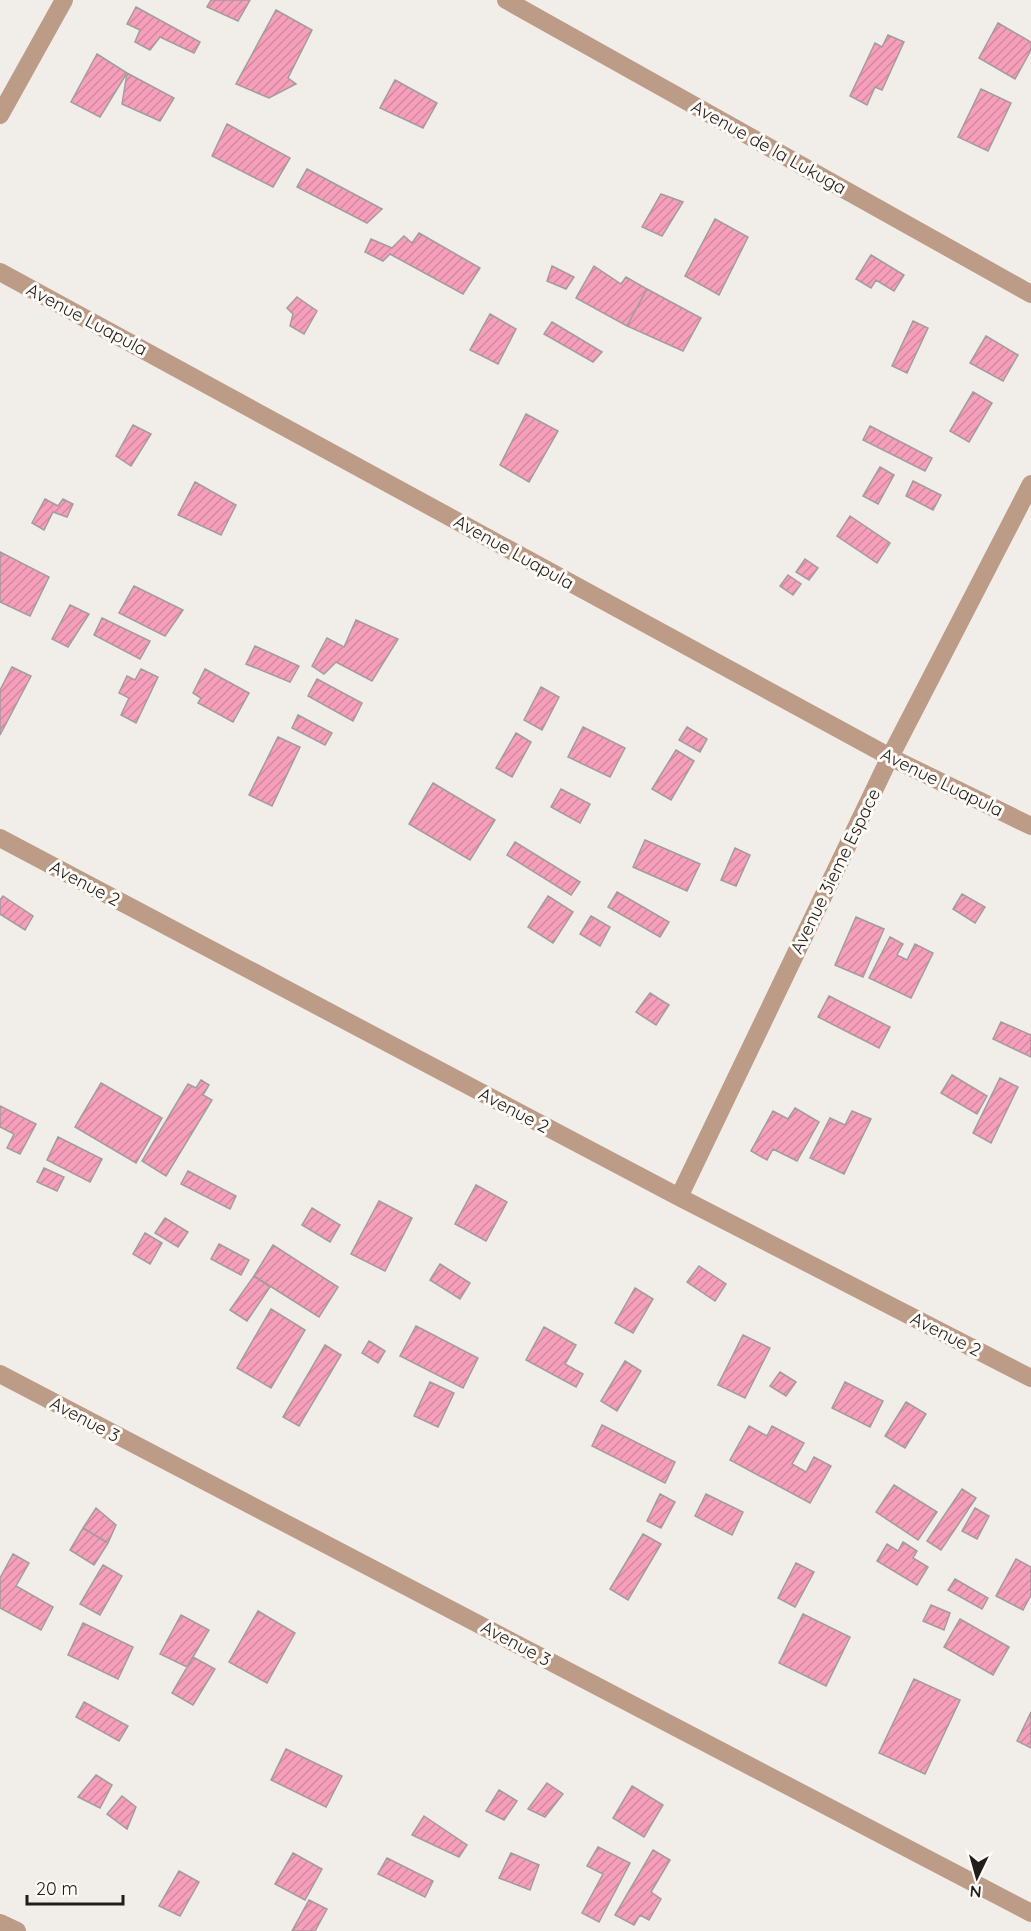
<svg xmlns="http://www.w3.org/2000/svg" width="1031" height="1931" viewBox="0 0 1031 1931" font-family="Quicksand,sans-serif">
  <style>
    .building { fill: url(#building-hatch); stroke: #a29c9e; stroke-width: 1.5 }
    .lines { fill: none; stroke-linecap: round; stroke-linejoin: round }
    .street { stroke: #bc9b87; stroke-width: 18 }
    .labels { text-anchor: middle; dominant-baseline: central; stroke-width: 6; stroke-linejoin: round; paint-order: stroke }
    .street-label { font-size: 18px; fill: #201e1d; stroke: #fefaf6 }
  </style>
  <defs>
    <pattern id="building-hatch" width="6" height="6" patternUnits="userSpaceOnUse" patternTransform="scale(1.5)"><rect width="6" height="6" fill="#f69fbb"/><path d="M-1 1l2-2M0 6l6-6M5 7l2-2" fill="none" stroke="#d388a0"/></pattern>
  </defs>
  <rect width="100%" height="100%" fill="#f1ede8"/>
  <path class="building" d="M211 0H250L238 21 207 7Z
    M136 7 200 42 194 53 160 37 150 50 135 42 140 30 127 24Z
    M276 10 312 30 288 78 296 84 269 98 236 84Z
    M998 23 1031 42V50L1015 79 979 58Z
    M888 35 904 42 882 90 875 87 867 105 850 96 875 43 882 47Z
    M97 54 127 73 100 117 71 102Z
    M127 73 174 98 160 121 122 104Z
    M395 80 437 103 423 128 380 108Z
    M981 89 1011 103 988 151 958 137Z
    M227 124 290 158 273 187 212 156Z
    M307 169 382 209 367 223 297 187Z
    M661 194 683 202 662 236 642 227Z
    M715 219 748 237 719 295 685 276Z
    M419 233 480 268 463 294 390 254 383 261 365 252 371 239 392 248 404 236 412 243Z
    M871 255 904 275 894 291 876 280 871 288 856 279Z
    M552 266 574 277 566 289 547 281Z
    M594 266 621 284 626 277 647 289 627 326 576 298Z
    M647 289 701 318 683 351 627 326Z
    M297 297 317 311 304 334 290 326 293 314 287 308Z
    M490 314 516 329 498 364 470 350Z
    M913 321 928 328 907 373 892 366Z
    M552 322 602 352 593 362 544 334Z
    M986 336 1018 355 1003 381 970 363Z
    M973 392 992 403 969 442 950 431Z
    M526 414 558 431 529 482 500 465Z
    M133 425 151 434 131 466 116 456Z
    M870 426 932 458 925 471 863 440Z
    M880 467 894 475 878 504 863 496Z
    M913 481 941 495 933 510 906 496Z
    M195 482 236 505 221 535 178 515Z
    M45 499 58 506 63 499 73 504 67 517 53 512 44 530 32 523Z
    M850 516 890 543 877 563 837 536Z
    M0 552 49 577 30 616 0 602Z
    M805 559 818 568 809 580 796 572Z
    M788 575 801 584 793 595 780 586Z
    M134 586 183 610 165 636 119 613Z
    M70 605 89 614 68 647 52 639Z
    M102 618 150 641 140 659 94 635Z
    M356 620 398 639 372 681 336 662 324 674 312 666 327 638 344 647Z
    M255 646 299 666 290 682 246 664Z
    M12 667 31 676 0 735V690Z
    M141 669 158 677 136 723 121 715 129 698 119 693 127 676 135 680Z
    M205 669 249 693 233 722 198 703 201 698 193 693Z
    M317 679 362 703 353 721 308 696Z
    M541 687 559 697 542 730 524 720Z
    M298 715 332 733 325 745 292 728Z
    M583 727 625 748 610 777 568 757Z
    M687 727 707 739 700 752 679 740Z
    M516 733 531 742 512 777 496 768Z
    M278 737 300 747 272 806 249 795Z
    M676 750 694 761 671 800 652 789Z
    M433 783 495 820 470 860 409 824Z
    M561 789 590 804 580 823 551 807Z
    M645 840 700 864 687 891 633 867Z
    M515 842 580 882 571 895 507 855Z
    M735 848 750 855 736 886 721 880Z
    M617 892 669 922 660 937 608 907Z
    M962 894 985 907 975 923 953 909Z
    M3 896 33 916 25 930 0 914V900Z
    M548 896 573 912 553 943 528 927Z
    M591 916 610 927 600 946 580 934Z
    M856 917 884 929 863 977 835 965Z
    M890 937 903 944 897 955 907 960 915 944 933 953 911 998 869 978Z
    M650 993 669 1005 656 1025 636 1012Z
    M829 996 890 1027 879 1048 818 1017Z
    M1001 1022 1031 1035V1057L993 1039Z
    M952 1075 987 1096 977 1114 941 1093Z
    M1000 1078 1018 1087 991 1143 973 1133Z
    M201 1080 209 1085 203 1095 212 1100 166 1176 142 1161 188 1084 196 1088Z
    M101 1083 162 1118 136 1163 75 1127Z
    M0 1106 36 1124 20 1154 7 1148 14 1134 0 1127Z
    M795 1108 819 1122 797 1161 773 1149 767 1160 751 1151 773 1111 788 1119Z
    M852 1111 871 1119 844 1174 810 1158 830 1118 845 1125Z
    M58 1137 102 1159 90 1182 47 1160Z
    M44 1168 64 1177 57 1191 37 1182Z
    M188 1171 236 1196 230 1209 181 1184Z
    M476 1185 507 1202 486 1241 455 1224Z
    M379 1201 412 1218 385 1271 351 1254Z
    M312 1208 340 1225 330 1242 302 1225Z
    M165 1218 188 1232 178 1247 155 1233Z
    M145 1233 162 1243 150 1264 133 1254Z
    M219 1244 249 1260 241 1275 211 1259Z
    M273 1245 338 1287 319 1317 254 1276Z
    M440 1264 470 1283 460 1299 430 1280Z
    M699 1266 726 1284 715 1301 687 1282Z
    M254 1276 270 1287 247 1321 230 1310Z
    M635 1288 653 1299 633 1333 615 1323Z
    M271 1309 305 1330 271 1388 237 1368Z
    M416 1326 478 1358 463 1388 400 1356Z
    M544 1327 576 1345 565 1364 583 1374 576 1387 526 1360Z
    M743 1335 770 1348 745 1398 718 1385Z
    M369 1341 385 1351 378 1363 362 1353Z
    M325 1345 341 1355 299 1426 283 1417Z
    M625 1361 641 1371 617 1411 601 1401Z
    M780 1372 796 1382 786 1396 770 1386Z
    M430 1382 454 1393 438 1427 414 1416Z
    M845 1382 883 1401 870 1427 832 1408Z
    M906 1402 926 1414 905 1448 885 1436Z
    M602 1425 675 1462 665 1483 592 1446Z
    M749 1426 767 1436 772 1426 804 1443 792 1464 806 1472 814 1457 831 1466 810 1503 730 1460Z
    M894 1485 937 1512 918 1540 876 1512Z
    M962 1489 976 1498 941 1550 927 1541Z
    M660 1494 675 1502 661 1528 647 1521Z
    M706 1494 743 1512 732 1535 695 1516Z
    M96 1508 116 1525 108 1543 83 1528Z
    M975 1508 989 1516 977 1539 962 1531Z
    M83 1528 108 1543 94 1565 70 1550Z
    M643 1534 661 1544 628 1600 610 1589Z
    M903 1542 917 1551 913 1558 928 1567 917 1585 877 1561 887 1544 898 1551Z
    M13 1554 29 1563 16 1586 53 1607 41 1630 0 1608V1578Z
    M1016 1559 1031 1567V1595L1023 1610 996 1596Z
    M796 1563 814 1572 795 1607 778 1598Z
    M103 1565 122 1576 100 1615 80 1604Z
    M955 1579 988 1598 982 1609 948 1590Z
    M931 1605 950 1613 944 1630 923 1621Z
    M258 1611 295 1633 267 1683 229 1662Z
    M803 1614 850 1637 826 1686 779 1663Z
    M181 1615 209 1630 187 1667 160 1654Z
    M960 1619 1009 1647 993 1675 944 1647Z
    M83 1623 133 1647 118 1679 68 1655Z
    M193 1657 215 1669 193 1705 172 1693Z
    M914 1679 960 1700 925 1774 879 1753Z
    M84 1702 128 1726 119 1741 76 1717Z
    M1031 1712V1748L1017 1741Z
    M286 1749 342 1776 326 1807 271 1780Z
    M96 1775 112 1785 100 1808 78 1797Z
    M547 1783 563 1794 545 1817 528 1809Z
    M632 1786 663 1805 644 1837 613 1818Z
    M499 1790 517 1801 504 1820 486 1811Z
    M122 1796 136 1807 127 1829 107 1814Z
    M424 1816 467 1845 459 1857 412 1835Z
    M598 1847 630 1863 599 1922 582 1913 603 1874 587 1866Z
    M653 1850 670 1860 651 1892 661 1899 649 1920 640 1915 634 1925 615 1915Z
    M293 1853 322 1869 305 1900 275 1884Z
    M511 1853 539 1865 530 1890 499 1878Z
    M387 1858 433 1881 425 1897 378 1874Z
    M179 1871 199 1882 180 1916 159 1906Z
    M309 1900 327 1909 315 1931H292Z"/>
  <g class="lines">
    <path class="street" d="M506 0 1031 294
      M0 115 64 0
      M0 272 890 757 1031 826
      M0 838 679 1197 1031 1378
      M679 1197 890 757 1031 484
      M0 1374 1031 1913
      M0 1923 17 1931"/>
  </g>
  <g class="labels">
    <g class="street-label">
      <text transform="translate(769 147) rotate(29)">Avenue de la Lukuga</text>
      <text transform="translate(87 319) rotate(28)">Avenue Luapula</text>
      <text transform="translate(514 552) rotate(29)">Avenue Luapula</text>
      <text transform="translate(942 782) rotate(26)">Avenue Luapula</text>
      <text transform="translate(835 871) rotate(-64)">Avenue 3ieme Espace</text>
      <text transform="translate(85 883) rotate(28)">Avenue 2</text>
      <text transform="translate(514 1110) rotate(28)">Avenue 2</text>
      <text transform="translate(946 1334) rotate(27)">Avenue 2</text>
      <text transform="translate(85 1419) rotate(28)">Avenue 3</text>
      <text transform="translate(516 1643) rotate(28)">Avenue 3</text>
    </g>
  </g>
  <g transform="translate(977 1877) rotate(185)" stroke="#fefaf6" stroke-width="4.5" paint-order="stroke">
  <path d="M0-4.5L10 22L0 15L-10 22Z" fill="#201e1d"/>
  <text y="-9" font-size="16" font-weight="bold" text-anchor="middle" fill="#201e1d">N</text>
  </g>
  <path d="M27 1895v9h96v-9" fill="none" stroke="#201e1d" stroke-width="3"/>
  <text x="36" y="1895" font-size="18" fill="#201e1d" stroke="#fefaf6" stroke-width="4.5" paint-order="stroke">20 m</text>
</svg>
